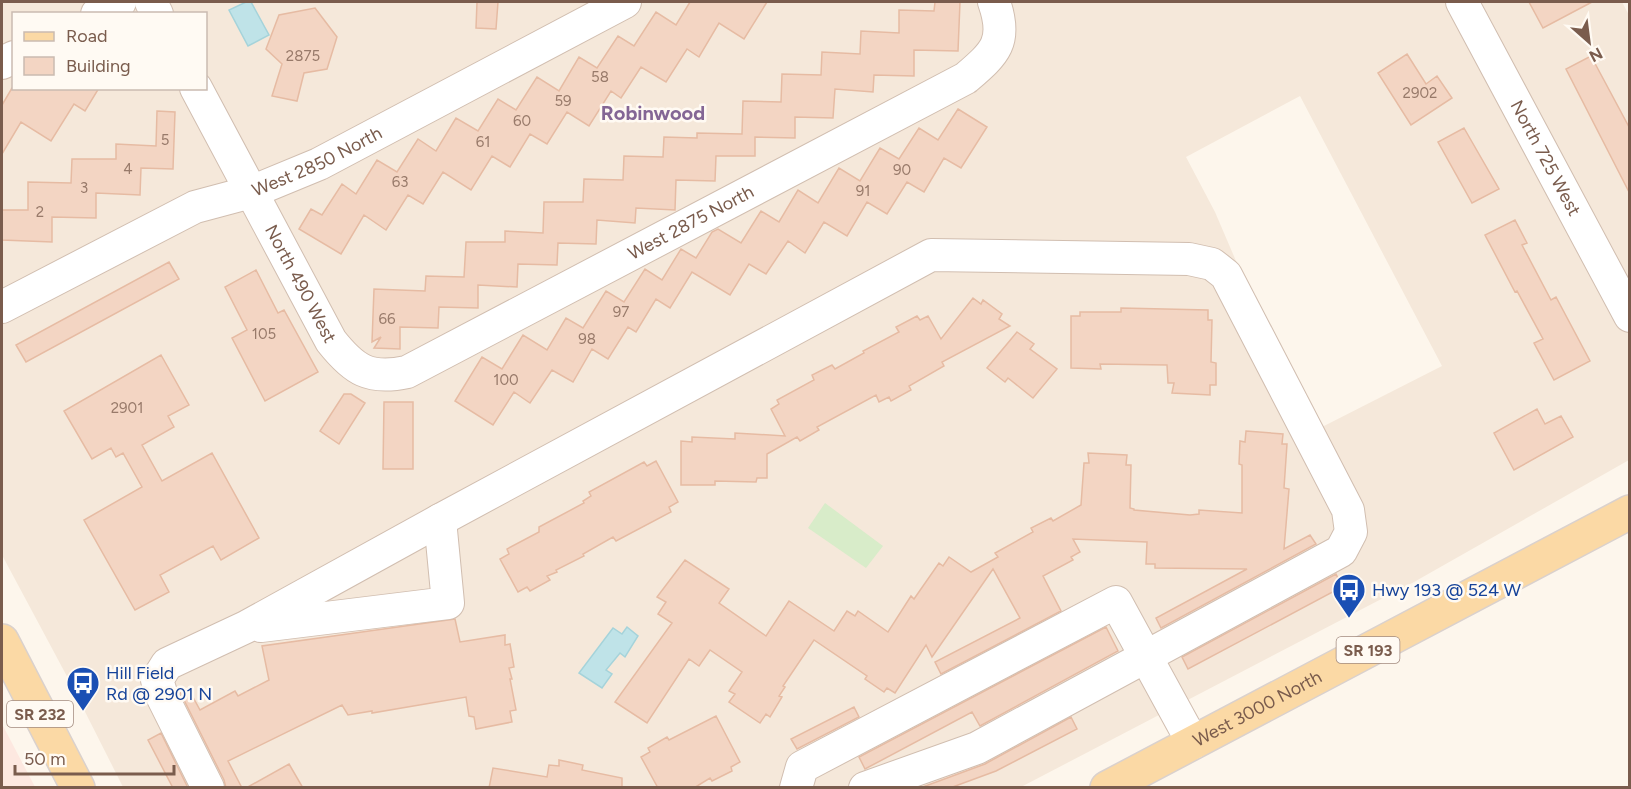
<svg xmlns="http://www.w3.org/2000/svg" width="1631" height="789" viewBox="0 0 1631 789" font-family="Figtree,sans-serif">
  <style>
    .residential { fill: #f5e8da; fill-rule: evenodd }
    .commercial { fill: #fde8e0 }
    .green { fill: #d8ecc9 }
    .water { fill: #bfe3e8; stroke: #a5d3da; stroke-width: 1.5 }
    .building { fill: #f3d5c3; stroke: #e6bba3; stroke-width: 1.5 }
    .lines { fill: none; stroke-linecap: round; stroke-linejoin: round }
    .minor-casing { stroke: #d1beb0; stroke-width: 34 }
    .major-casing { stroke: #dad1cd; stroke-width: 36 }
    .minor { stroke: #fff; stroke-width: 32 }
    .major { stroke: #fbd9a5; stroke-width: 33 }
    .labels { text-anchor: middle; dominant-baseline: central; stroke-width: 5; stroke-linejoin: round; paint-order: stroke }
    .number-label { font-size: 15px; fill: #987a6a }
    .shield { fill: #fffaf3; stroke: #a28b7f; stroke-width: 1.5 }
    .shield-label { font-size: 16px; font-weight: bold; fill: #7a5c4d }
    .street-label { font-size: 18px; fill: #7a5c4d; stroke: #fffaf3 }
    .transit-label { font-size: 18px; fill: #164399; stroke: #fffaf3; text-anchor: start }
    .neighbourhood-label { font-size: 20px; font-weight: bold; fill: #846695; stroke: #fffaf3 }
  </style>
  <rect width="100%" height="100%" fill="#fdf6ec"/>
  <path class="residential" d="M2 2H1622L1630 17 1629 460 1414 582 1021 787H123L70 682 2 555ZM14 14H206V88H14ZM1300 96 1442 366 1322 427 1242 275 1215 212 1186 157Z"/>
  <path class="commercial" d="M2 724 35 787H2Z"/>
  <path class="green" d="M825 503 883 546 866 568 808 528Z"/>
  <path class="water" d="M246 2H251L269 35 248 46 229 10Z
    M627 627 638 636 625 657 620 653 606 670 612 674 602 688 579 673 613 628 622 634Z"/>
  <path class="building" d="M477 2H498L496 29 476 28Z
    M690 2H767L744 39 719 23 699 57 687 49 666 82 641 67 621 98 611 91 589 126 567 112 547 144 530 134 510 167 492 156 471 190 443 172 423 204 408 195 386 230 364 215 341 254 299 229 311 209 322 215 342 184 356 194 377 160 397 172 418 139 436 151 456 118 478 131 498 99 516 110 537 77 559 91 579 57 597 68 618 36 634 46 656 12 676 25Z
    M935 2H960L958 51 914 50V76L874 75 873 92 835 89 833 118 795 117V138L755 137V156H716L715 181 676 180 675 210 636 208 635 223 597 220 596 244 558 243 557 265 518 264 517 287 478 285V308L439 307 438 328 400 327V349L374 348 381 337 372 342 374 289 425 291 426 276 464 277 466 242H505V231L543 233 544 202H583L584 179 623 180 624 156 663 157 664 137 697 138V133L742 134 743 101 781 102 782 74 821 75 822 52 860 54 861 31 899 33V10L934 11Z
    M1529 2H1592L1543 28Z
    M315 8 337 37 327 69 304 73 297 101 272 96 282 64 266 49 279 15Z
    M1407 54 1426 84 1437 76 1452 98 1411 125 1378 73Z
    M1591 56 1629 127V192L1566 69Z
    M12 88H99L85 111 74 104 51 141 21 122 2 154V105Z
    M958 109 987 127 961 168 944 158 924 192 907 182 887 214 867 202 847 236 824 222 805 253 788 241 766 274 749 264 730 295 692 272 670 308 656 299 636 332 628 327 608 359 592 349 573 382 552 370 530 403 514 392 493 425 455 401 482 357 502 369 523 335 547 350 566 318 583 328 606 291 624 302 645 269 662 280 681 249 696 258 712 232 718 229 741 243 761 211 779 222 798 190 818 203 839 168 860 181 880 148 899 159 919 128 938 140Z
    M157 111 175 112 173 169 141 168 140 195 96 193V218L52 217V242L2 240V210H28V182L71 183 72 159H116V144L156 146Z
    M1464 128 1499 189 1472 203 1438 142Z
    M1515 220 1527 243 1522 245 1551 300 1556 297 1590 361 1554 380 1534 343 1543 339 1517 291 1515 292 1485 235Z
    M169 262 179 279 26 362 16 345Z
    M256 270 278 313 284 310 318 372 265 401 232 338 247 330 225 287Z
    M973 298 981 304 983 300 1002 314 999 319 1010 326 942 362 944 366 909 386 911 390 891 401 889 397 879 402 876 395 817 427 819 430 800 441 797 437 767 454V478H757L756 482 715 481V485H681V441L692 442V437L735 439V433L785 436 771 409 779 404 777 400 814 380 812 375 832 365 835 369 864 353 863 351 899 332 896 327 917 316 920 320 928 316 941 339Z
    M1121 308 1208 310V320H1212L1211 362 1216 363V385H1210V395L1172 393 1174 383H1168L1167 365 1100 364 1101 369 1071 368V316H1080V312H1121Z
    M1017 332 1034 344 1030 349 1057 369 1033 398 1008 378 1005 382 987 368Z
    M161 355 189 405 168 416 174 427 142 445 162 481 212 453 259 538 221 560 213 546 160 575 169 592 135 610 84 520 142 487 123 453 116 457 111 448 92 459 64 411Z
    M344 394H351L365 403 339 444 320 431Z
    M384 402H413V469H383Z
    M1537 409 1545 424 1561 416 1573 437 1514 470 1494 433Z
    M1246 431 1283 434 1282 444H1287L1284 488 1289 489 1284 549 1310 535 1316 544 1161 628 1156 618 1247 569 1155 568V564H1146L1147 542 1073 539 1080 552 1071 557 1073 560 1043 576 1061 611 941 674 935 662 1020 618 993 569 932 657 926 645 895 693 887 688 884 692 865 679 867 676 814 640 783 686 785 687 779 696 782 697 770 717 766 714 760 723 729 702 735 694 729 691 742 672 710 650 699 666 689 659 647 723 615 702 672 623 658 614 666 602 657 597 685 560 729 589 719 603 766 636 789 601 834 631 847 611 855 616 858 611 888 632 911 596 914 599 939 563 943 566 949 557 971 572 998 557 995 553 1033 532 1031 528 1051 518 1053 521 1081 505 1084 463H1089L1088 453 1127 455 1126 465H1131L1130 508 1134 509V510L1190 515 1199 514V510L1242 513V465L1239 464 1240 441 1245 442Z
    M656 461 678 502 669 507 671 512 616 541 613 537 583 554 584 556 556 570 557 572 547 576 550 580 530 591 527 587 518 592 500 559 509 554 507 549 539 532V527L584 503 583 501 591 496 589 492 644 462 647 466Z
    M1336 574 1342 587 1188 669 1182 657Z
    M455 619 460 642 505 635V645L510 644 514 667 509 668 512 679H510L516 710 510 711 512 722 476 729 474 717 469 716 466 697 372 713V711L348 715 342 705 228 761 242 788H226L224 780 180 692 188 688 200 710 235 691 238 696 269 680 262 646Z
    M1106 627 1118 651 980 726 972 712 865 769 859 757Z
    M854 707 859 717 797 749 791 739Z
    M716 716 740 762 731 767 732 771 712 781 710 778 694 788H658L641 757 650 752 648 748 667 737 669 740Z
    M1071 717 1077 729 996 771 950 788H920L985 764Z
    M161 733 188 788H173L148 740Z
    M559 760 583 765 582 770 622 778V788H489L493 768 547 777 549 765 559 766Z
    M289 764 303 788H246Z"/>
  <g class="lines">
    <g class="minor-casing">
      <g id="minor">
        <path d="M151 2 157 14"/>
        <path id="s1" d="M1462 2 1630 316"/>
        <path d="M97 14 120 2"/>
        <path d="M2 63 14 57"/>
        <path id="s2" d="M196 88 331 341C354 370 369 380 407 372L966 78C995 53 1008 42 994 2"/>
        <path id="s3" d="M2 307 195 207 251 192 319 164 625 2"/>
        <path d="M261 626 448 603 440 520"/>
        <path d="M208 788 162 696 157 680 167 664 246 627 440 520 931 255 1189 259 1212 264 1226 275 1348 510 1351 532 1341 551 977 748 865 788"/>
        <path d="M796 788 802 767 1116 602 1193 743"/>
      </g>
    </g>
    <g class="major-casing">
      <g id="major">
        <path d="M2 641 78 788"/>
        <path id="s4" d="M1107 788 1630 512"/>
      </g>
    </g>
    <use href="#minor" class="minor"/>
    <use href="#major" class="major"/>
  </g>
  <defs>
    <g id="bus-pin" transform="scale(1.725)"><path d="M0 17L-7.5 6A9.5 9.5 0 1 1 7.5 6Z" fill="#1a4fb4" stroke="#fffaf3"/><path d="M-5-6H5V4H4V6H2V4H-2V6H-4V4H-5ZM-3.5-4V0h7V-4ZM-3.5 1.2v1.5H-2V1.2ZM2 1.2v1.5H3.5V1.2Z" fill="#fff"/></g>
  </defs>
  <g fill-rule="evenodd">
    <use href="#bus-pin" x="1349" y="590"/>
    <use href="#bus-pin" x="83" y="683"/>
  </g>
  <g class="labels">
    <g class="number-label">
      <text x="303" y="56">2875</text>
      <text x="600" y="77">58</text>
      <text x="1420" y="93">2902</text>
      <text x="563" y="101">59</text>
      <text x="522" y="121">60</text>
      <text x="165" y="140">5</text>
      <text x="483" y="142">61</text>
      <text x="128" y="169">4</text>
      <text x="902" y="170">90</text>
      <text x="400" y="182">63</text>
      <text x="84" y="188">3</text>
      <text x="863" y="191">91</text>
      <text x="40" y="212">2</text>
      <text x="621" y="312">97</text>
      <text x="387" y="319">66</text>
      <text x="264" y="334">105</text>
      <text x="587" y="339">98</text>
      <text x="506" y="380">100</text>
      <text x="127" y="408">2901</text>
    </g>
    <g class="shield">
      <rect x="1336.5" y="637" width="63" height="26" rx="4.5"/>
      <rect x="7" y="701" width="66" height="26" rx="4.5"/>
    </g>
    <g class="shield-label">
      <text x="1368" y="650">SR 193</text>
      <text x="40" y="714">SR 232</text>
    </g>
    <g class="street-label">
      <text stroke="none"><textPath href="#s1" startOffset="177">North 725 West</textPath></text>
      <text stroke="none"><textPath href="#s3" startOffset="348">West 2850 North</textPath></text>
      <text stroke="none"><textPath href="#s2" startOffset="696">West 2875 North</textPath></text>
      <text stroke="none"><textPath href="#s2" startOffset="222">North 490 West</textPath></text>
      <text stroke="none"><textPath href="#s4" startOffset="170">West 3000 North</textPath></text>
    </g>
    <g class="transit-label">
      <text x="1372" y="590">Hwy 193 @ 524 W</text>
      <text x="106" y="673">Hill Field<tspan x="106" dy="21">Rd @ 2901 N</tspan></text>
    </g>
    <g class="neighbourhood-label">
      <text x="653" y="113">Robinwood</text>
    </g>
  </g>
  <rect width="1631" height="789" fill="none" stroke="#7a5c4d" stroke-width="6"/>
  <rect x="12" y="12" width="195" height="78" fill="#fffaf3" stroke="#cabbb1" stroke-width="1.5"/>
  <rect x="24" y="32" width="30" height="9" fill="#fbd9a5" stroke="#cabbb1" stroke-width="1.5"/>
  <text x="66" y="42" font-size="18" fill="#7a5c4d">Road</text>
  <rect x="24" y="57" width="30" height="18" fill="#f3d5c3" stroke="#cabbb1" stroke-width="1.5"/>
  <text x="66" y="72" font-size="18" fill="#7a5c4d">Building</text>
  <g transform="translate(1589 42) rotate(152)" stroke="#fffaf3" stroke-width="4.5" paint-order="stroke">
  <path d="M0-4.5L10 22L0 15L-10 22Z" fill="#7a5c4d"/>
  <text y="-9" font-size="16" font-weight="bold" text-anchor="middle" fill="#7a5c4d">N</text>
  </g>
  <path d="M15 765v9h159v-9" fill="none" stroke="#7a5c4d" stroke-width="3"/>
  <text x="24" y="765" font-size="18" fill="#7a5c4d" stroke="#fffaf3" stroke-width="4.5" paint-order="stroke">50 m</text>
</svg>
